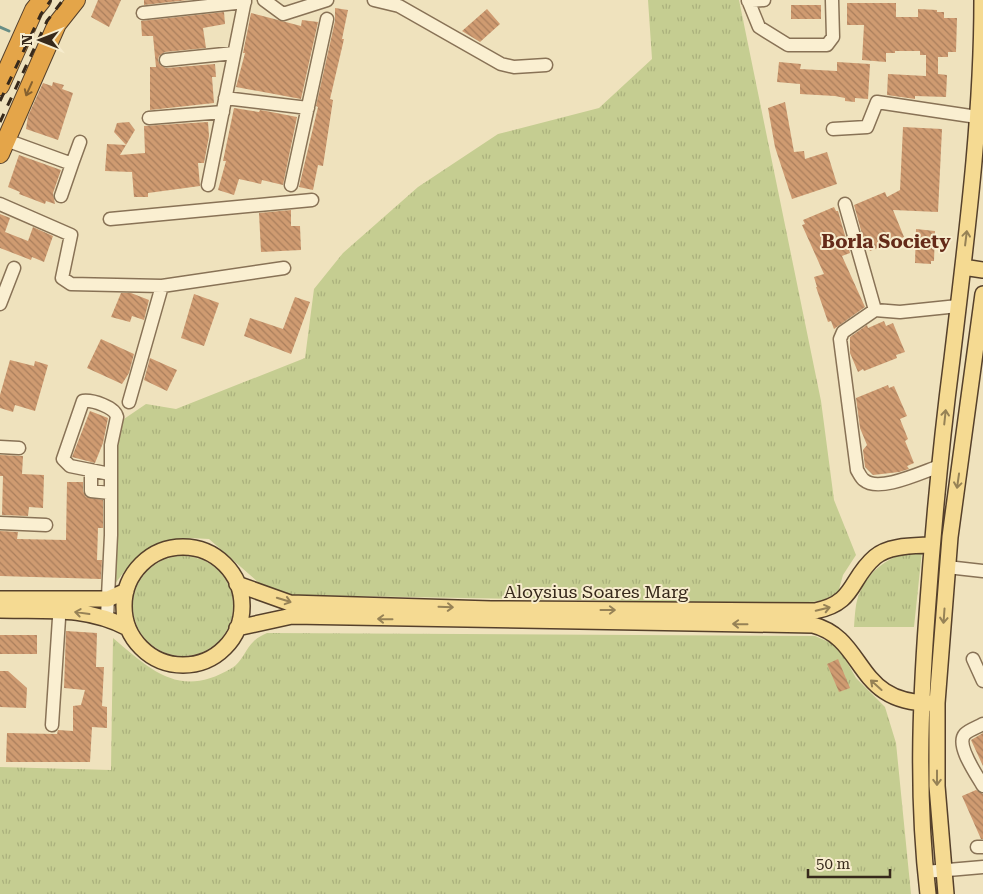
<svg xmlns="http://www.w3.org/2000/svg" width="983" height="894" viewBox="0 0 983 894" font-family="'Roboto Serif',serif">
  <style>
    .grass { fill: url(#grass-tufts) }
    .lines { fill: none; stroke-linecap: round; stroke-linejoin: round }
    .stream { stroke: #688e86; stroke-width: 3 }
    .building { fill: url(#building-back-hatch) }
    .minor-casing { stroke: #887256; stroke-width: 15 }
    .major-casing { stroke: #55402b; stroke-width: 18 }
    .highway-casing { stroke: #55402b; stroke-width: 20 }
    .minor { stroke: #faefd1; stroke-width: 12 }
    .major { stroke: #f5da92; stroke-width: 15 }
    .highway { stroke: #e4a549; stroke-width: 18 }
    .rail { stroke: #37291b; stroke-width: 3; stroke-dasharray: 9 9; stroke-linecap: butt }
    .oneway { stroke: #856130 }
    .oneway2 { stroke: #968256 }
    .labels { text-anchor: middle; dominant-baseline: central; stroke-width: 4; stroke-linejoin: round; paint-order: stroke }
    .street-label { font-size: 18px; fill: #37291b; stroke: #f7eccd }
    .neighbourhood-label { font-size: 19px; font-weight: bold; fill: #652b19; stroke: #f7eccd }
  </style>
  <defs>
    <pattern id="grass-tufts" width="24" height="20" patternUnits="userSpaceOnUse" patternTransform="scale(1.25)"><rect width="24" height="20" fill="#c5cd91"/><path d="M3 7l-1-3M5 7V3M7 7l1-3M15 17l-1-3M17 17v-4M19 17l1-3" fill="none" stroke="#aab07c"/></pattern>
    <pattern id="building-back-hatch" width="6" height="6" patternUnits="userSpaceOnUse" patternTransform="scale(1.25)"><rect width="6" height="6" fill="#cf9b71"/><path d="M-1 5l2 2M0 0l6 6M5-1l2 2" fill="none" stroke="#a97e5c"/></pattern>
  </defs>
  <rect width="100%" height="100%" fill="#efe2bd"/>
  <path class="grass" d="M648 0H739L821 401 834 500 856 555 843 575 838 593 823 600 803 604 291 595 259 583 209 539 190 538 150 548 127 568 114 585 116 453 121 421 146 404 176 409 305 358 314 289 343 253 418 187 498 134 599 108 652 59Z
    M922 551 914 627H854C855 616 855 602 860 592 871 567 895 552 922 551Z
    M133 606a50 50 0 1 1 100 0a50 50 0 1 1-100 0Z
    M267 633 815 636 838 646 856 678 885 707 896 743 911 894H0V767L111 770 113 638C152 671 180 699 232 668 242 662 246 648 254 641 258 637 263 635 267 633Z"/>
  <g class="lines">
    <path class="stream" d="M0 27 9 31"/>
  </g>
  <path class="building" d="M98 0H121L109 27 91 17Z
    M144 0H188L144 5Z
    M847 3H896V17H918V9L937 10V12H944V18H957L956 52H948V57H938V74L947 75 946 97 915 96V99L887 95 888 74 926 76V55H920V51H895V53H886V62L862 60 864 25H847Z
    M791 5H821V19H791Z
    M335 8 348 10 342 39H344L330 99 333 100 323 166 318 165 313 190 299 187 318 107 316 106 335 21Z
    M487 9 500 24 480 42 462 31Z
    M224 12 225 24 203 28 206 48 165 52 159 56 158 60 160 65 166 68 215 64 216 77H212L214 103 150 110V67H156L153 36H142L141 21Z
    M251 13 301 26 302 20 318 22 301 99 236 87 245 53H243Z
    M779 62 801 64 800 69 837 71V62L870 64 868 99 855 98V102L845 101V98L835 96 800 94V84L777 82Z
    M53 82 64 85 62 89 73 93 58 140 26 129 28 116 43 83 52 86Z
    M785 102 794 152 804 151 805 159 827 152 837 184 792 199 775 147 768 108Z
    M234 108 259 112 260 110 266 111 297 117 283 185 262 180 261 184 239 179 234 195 218 190 226 161H223Z
    M129 122 135 130 126 145 114 132 117 123Z
    M208 122 209 136 204 163H198L200 186 148 193V197H134L132 172 105 171 107 144 126 145 120 155 145 153 144 126Z
    M903 127 942 129 938 212 893 210 904 237 870 251 867 244 865 245 854 205 885 192 887 197 900 190Z
    M19 155 61 170 53 193 55 204 46 201 45 204 19 194 20 192 8 187Z
    M834 207 836 211H838L850 253 842 256 865 307 834 329 831 321 828 322 816 287H817L814 277 824 274 802 225 805 224 803 220Z
    M291 210V226H300L301 250 261 252 259 213Z
    M0 214 10 218 5 232 28 241 33 227 53 236 44 262 32 257 31 260 0 248Z
    M916 229 935 231 934 261H931V264L915 263Z
    M121 293H131L149 300 144 320 132 316 130 322 111 317Z
    M194 294 219 303 204 346 181 338Z
    M295 297 310 302 291 354 244 336 250 318 283 329Z
    M884 321 886 326 893 323 905 352 896 355 897 358 864 371 863 369 858 372 850 353V337L867 325 868 328Z
    M101 339 134 354 129 373 122 384 87 368Z
    M150 358 177 370 167 391 144 380Z
    M10 360 34 366 35 361 48 365 35 411 15 405 13 412 0 408V395Z
    M888 385 889 388 894 386 907 416 900 419 908 439 905 441 914 463 907 466 909 469 899 472 873 475 865 467 863 450 867 445 860 428 856 398Z
    M90 411 108 418 103 443 95 463 72 457Z
    M0 455 23 456 22 474 44 475 43 508 29 507 28 516 2 515 3 476H0Z
    M67 482H83V491L86 497 103 500V528H98L97 560H102L101 579 0 576V531L18 532 17 539 66 540Z
    M66 631 97 633 96 667H104L102 706 107 707V728L92 727 90 762H6L7 733 57 734 58 730 73 731V706L81 705 85 690 64 688Z
    M0 635H37V654H0Z
    M838 659 850 688 839 692 827 664Z
    M0 671H8L27 688 26 708 0 707Z
    M983 733V766L971 740Z
    M976 790 983 794V839H981L962 796Z"/>
  <g class="lines">
    <g class="minor-casing">
      <path id="minor" d="M264 0 283 14 327 0
        M374 0 399 6 501 64 514 67 546 65
        M748 0 759 27 788 45H827L833 37 832 0
        M748 1 764 0
        M143 13 245 2
        M166 60 234 53
        M225 98 308 108
        M149 118 223 112
        M833 129 867 127 877 102 977 117
        M6 140 72 164 61 196
        M72 164 80 142
        M208 185 245 0
        M291 185 327 19
        M0 204 71 235 62 278 71 284 162 286 284 268
        M845 204 875 310 900 312 958 306
        M110 219 312 200
        M0 304 14 268
        M875 310 843 332 840 339 857 470C859 473 861 478 864 480 879 493 922 472 940 466
        M129 402 162 286
        M0 447 19 448
        M91 470V491L110 493
        M0 523 46 525
        M947 567 983 571
        M107 617 111 535V445L117 417C115 407 93 400 83 401L63 459 70 466 110 474
        M973 659 983 681
        M983 724C978 727 969 730 965 734 955 745 977 775 983 786
        M52 725 60 603
        M977 847H983
        M925 872 983 867"/>
    </g>
    <g class="major-casing">
      <path id="major" d="M963 267 983 270
        M124 606a59 59 0 1 1 118 0a59 59 0 1 1-118 0Z
        M237 584 290 603 491 609 815 611C856 603 849 579 875 557 889 545 914 546 931 545
        M0 599H108L126 591
        M0 610C46 611 86 606 128 628
        M237 628 292 616 813 625C868 639 853 707 937 703
        M928 894C917 801 920 708 927 615 933 529 941 444 952 359 966 240 982 120 982 0
        M946 894 937 786V703L950 537 983 294"/>
    </g>
    <g class="highway-casing">
      <path id="highway" d="M0 86 34 10 42 0
        M0 154 57 24 76 0"/>
    </g>
    <use href="#minor" class="minor"/>
    <use href="#major" class="major"/>
    <use href="#highway" class="highway"/>
    <path class="rail" d="M0 101 41 14 51 0
      M0 122 47 21 63 0"/>
  </g>
  <defs><path id="oneway-shaft" d="M-6 0H5M1.5-3L5.5 0L1.5 3" fill="none" stroke-width="1.6" stroke-linecap="round" stroke-linejoin="round" transform="scale(1.25)"/></defs>
  <use class="oneway" href="#oneway-shaft" transform="translate(29 89) rotate(114)"/>
  <g class="oneway2">
    <use href="#oneway-shaft" transform="translate(966 238) rotate(-83)"/>
    <use href="#oneway-shaft" transform="translate(945 417) rotate(-84)"/>
    <use href="#oneway-shaft" transform="translate(958 481) rotate(98)"/>
    <use href="#oneway-shaft" transform="translate(284 600) rotate(17)"/>
    <use href="#oneway-shaft" transform="translate(446 607) rotate(2)"/>
    <use href="#oneway-shaft" transform="translate(823 609) rotate(-13)"/>
    <use href="#oneway-shaft" transform="translate(608 610)"/>
    <use href="#oneway-shaft" transform="translate(82 613) rotate(-172)"/>
    <use href="#oneway-shaft" transform="translate(944 616) rotate(94)"/>
    <use href="#oneway-shaft" transform="translate(385 619) rotate(-179)"/>
    <use href="#oneway-shaft" transform="translate(740 624) rotate(-179)"/>
    <use href="#oneway-shaft" transform="translate(876 685) rotate(-138)"/>
    <use href="#oneway-shaft" transform="translate(937 778) rotate(90)"/>
  </g>
  <g class="labels">
    <g class="street-label">
      <text x="596" y="591">Aloysius Soares Marg</text>
    </g>
    <g class="neighbourhood-label">
      <text x="886" y="241">Borla Society</text>
    </g>
  </g>
  <g transform="translate(40 40) rotate(270)" stroke="#f7eccd" stroke-width="4" paint-order="stroke">
  <path d="M0-4L9 19L0 12L-9 19Z" fill="#37291b"/>
  <text y="-8" font-size="14" font-weight="bold" text-anchor="middle" fill="#37291b">N</text>
  </g>
  <path d="M808 869v8h82v-8" fill="none" stroke="#37291b" stroke-width="2.5"/>
  <text x="816" y="869" font-size="15" fill="#37291b" stroke="#f7eccd" stroke-width="4" paint-order="stroke">50 m</text>
</svg>
